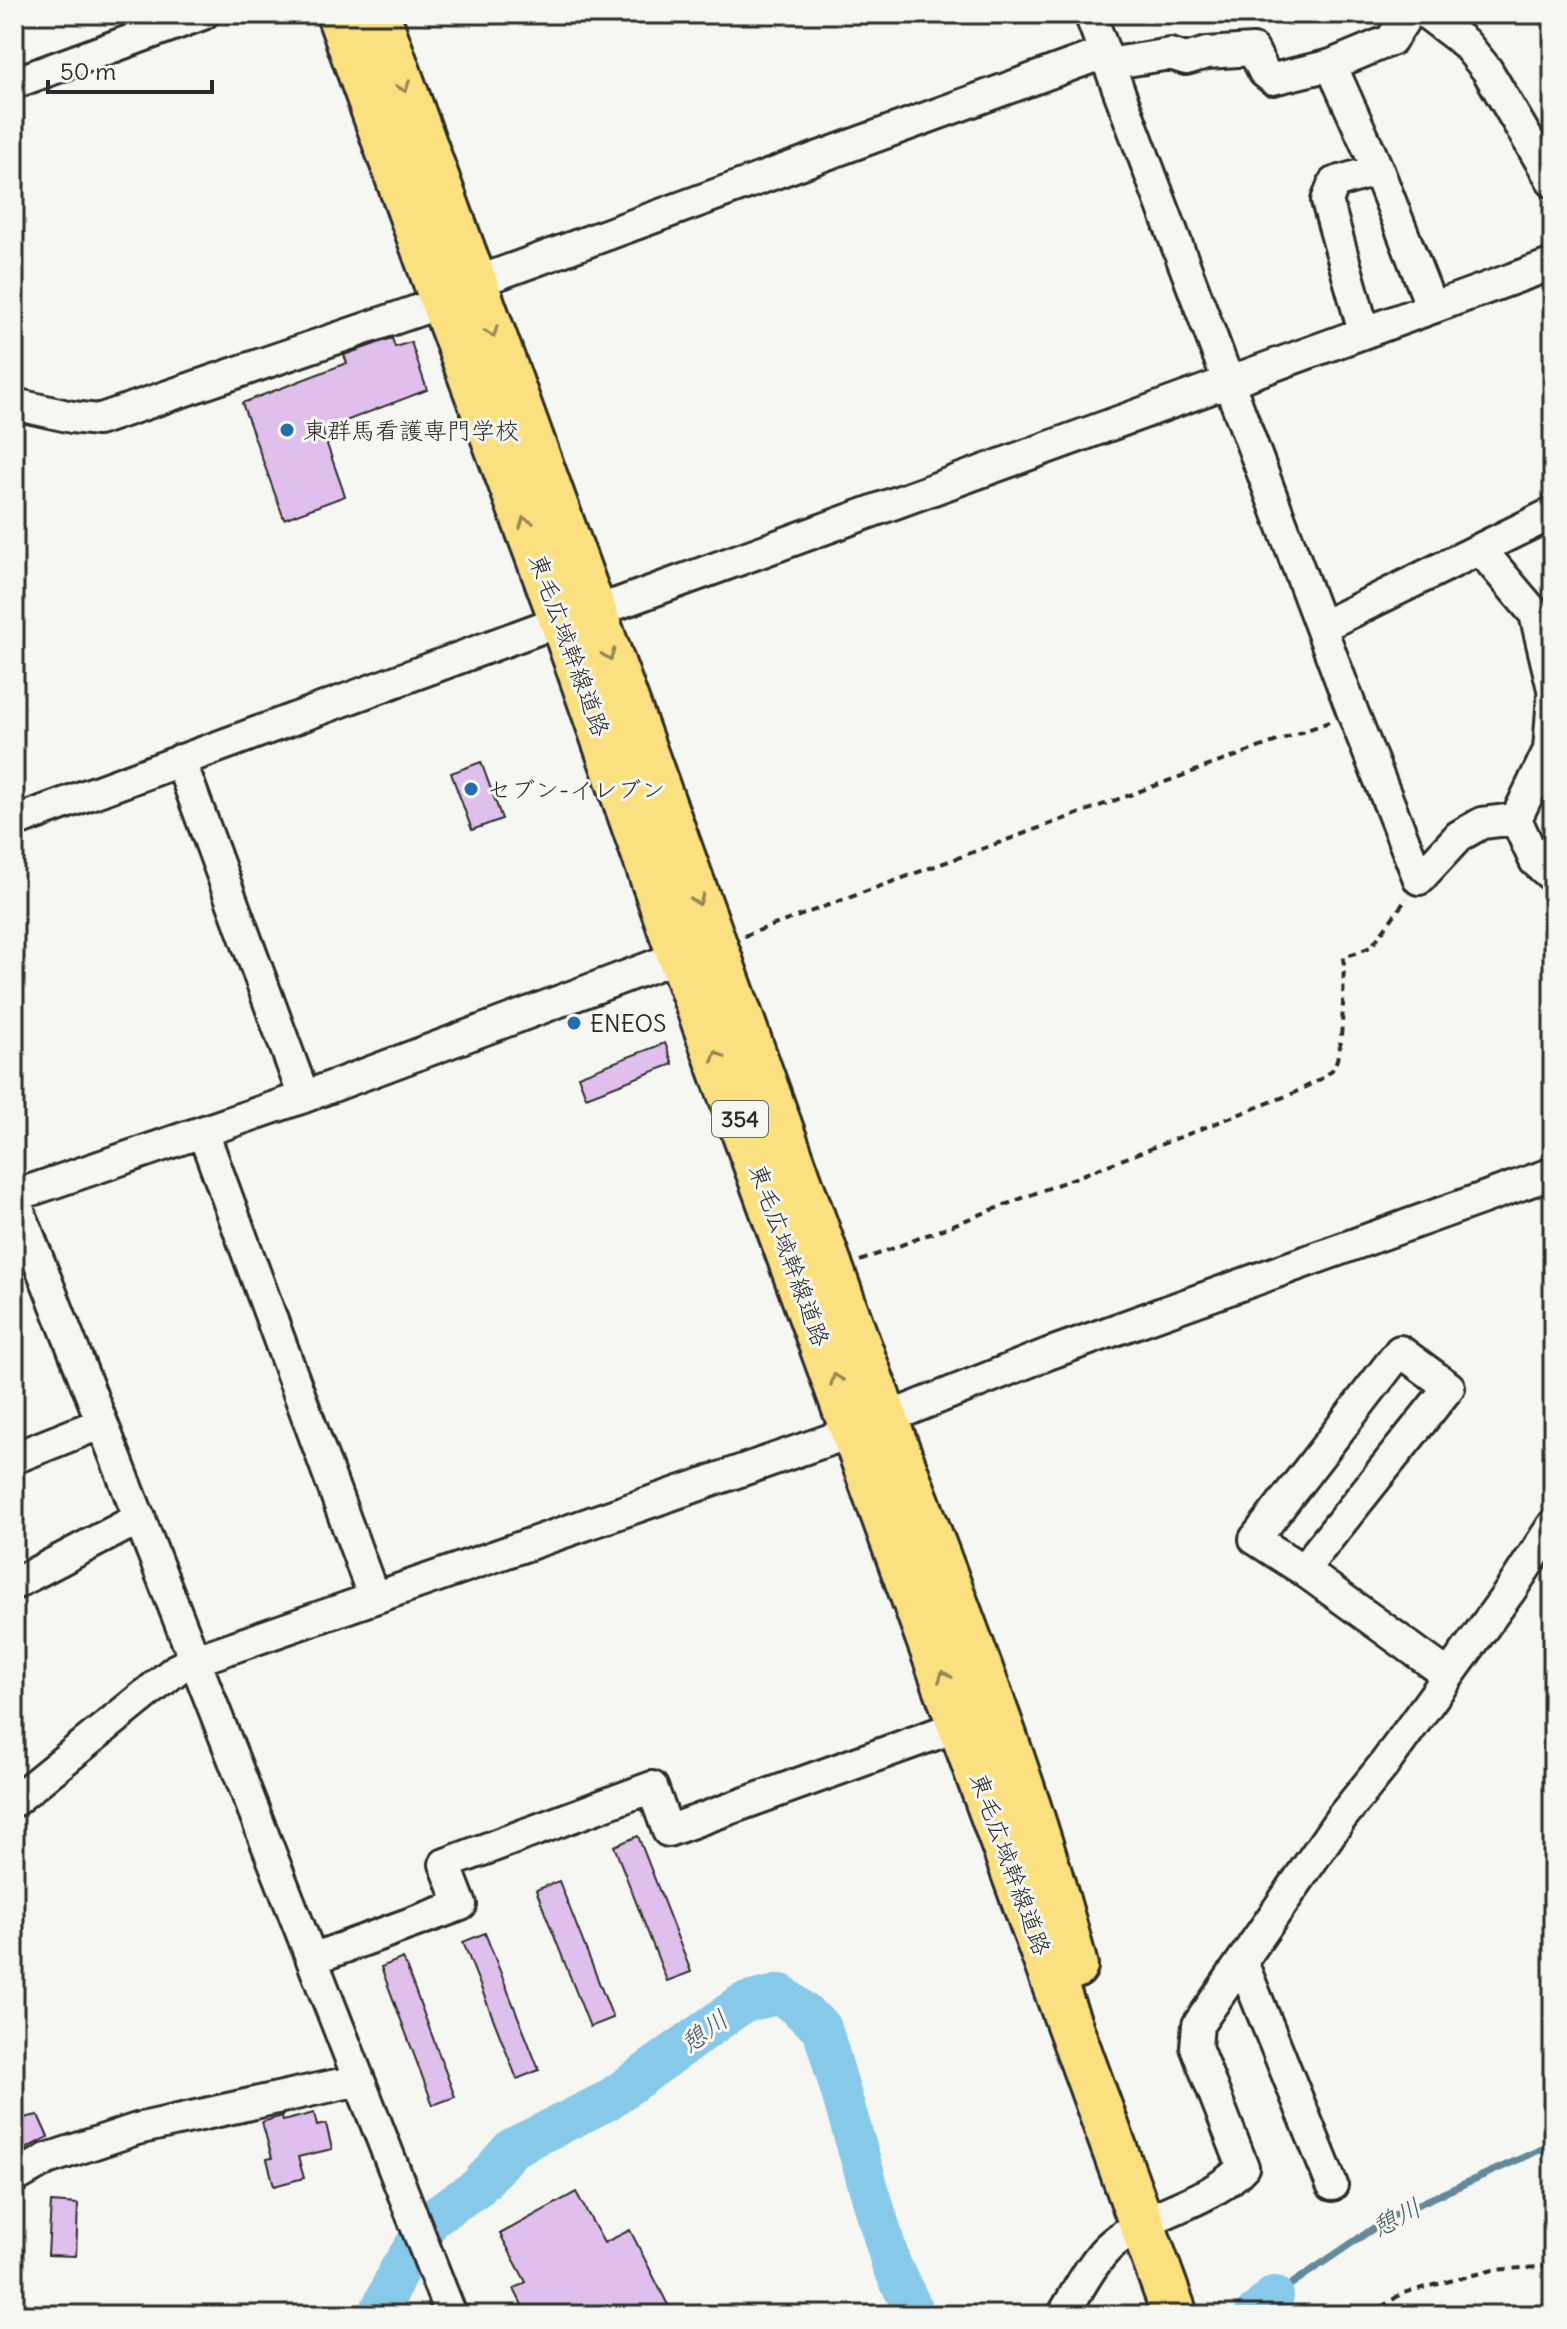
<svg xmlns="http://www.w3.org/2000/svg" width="1567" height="2329" viewBox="0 0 1567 2329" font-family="Delius,'Klee One',sans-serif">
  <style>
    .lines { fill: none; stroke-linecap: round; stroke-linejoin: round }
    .stream { stroke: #628a9c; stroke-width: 7 }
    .river { stroke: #87c9e8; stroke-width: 40 }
    .building { fill: #dfbfeb; stroke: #2b2b2b; stroke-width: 2 }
    .minor-casing { stroke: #2b2b2b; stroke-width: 36 }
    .highway-casing { stroke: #2b2b2b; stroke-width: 50 }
    .path { stroke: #2b2b2b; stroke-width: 4; stroke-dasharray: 8 6; stroke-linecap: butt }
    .minor { stroke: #f6f6f2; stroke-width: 30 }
    .highway { stroke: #fbe080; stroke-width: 44 }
    .oneway { stroke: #938656 }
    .poi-dot { fill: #1f6fb2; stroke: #f6f6f2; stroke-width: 3 }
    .labels { text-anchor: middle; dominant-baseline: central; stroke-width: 6; stroke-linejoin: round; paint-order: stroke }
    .shield { fill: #f6f6f2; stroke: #686867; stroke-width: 2 }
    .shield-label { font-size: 22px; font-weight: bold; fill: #2b2b2b }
    .poi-label { font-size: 24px; fill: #2b2b2b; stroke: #f6f6f2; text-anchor: start }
    .street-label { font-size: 24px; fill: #2b2b2b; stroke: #f6f6f2 }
    .water-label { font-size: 26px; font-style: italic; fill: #475a64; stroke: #f6f6f2 }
  </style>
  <rect width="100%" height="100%" fill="#f6f6f2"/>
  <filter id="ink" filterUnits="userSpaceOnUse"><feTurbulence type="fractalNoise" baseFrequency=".0125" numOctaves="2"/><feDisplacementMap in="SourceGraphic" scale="16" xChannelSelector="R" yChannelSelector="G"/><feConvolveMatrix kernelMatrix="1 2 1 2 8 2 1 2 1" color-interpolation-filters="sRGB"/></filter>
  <g filter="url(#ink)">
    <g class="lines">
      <path class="stream" d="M1274 2296 1390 2217 1553 2144"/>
      <path class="river" d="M378 2315 398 2272 432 2218 478 2187 512 2148 607 2101 743 2003 781 1994 822 2028 891 2264 916 2315
        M1254 2315 1274 2296"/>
    </g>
    <path class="building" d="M392 338 395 347 411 342 427 390 322 430 345 496 284 519 242 403 347 363 344 355Z
      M481 762 502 819 472 830 451 773Z
      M665 1043 673 1064 586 1097 578 1076Z
      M638 1836 691 1972 667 1981 614 1846Z
      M559 1881 613 2018 590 2027 536 1890Z
      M485 1933 539 2070 517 2079 463 1942Z
      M403 1958 455 2097 433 2105 381 1967Z
      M314 2113 317 2126 326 2124 332 2149 298 2157 304 2178 274 2186 267 2159 272 2158 262 2122 282 2116 283 2121Z
      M38 2115 48 2137 14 2155V2120Z
      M576 2192 604 2243 630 2230 673 2315H527L514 2289 526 2282 500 2234Z
      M51 2202 78 2204 76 2256 48 2255Z"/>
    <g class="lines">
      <g class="minor-casing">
        <path id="minor" d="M1090 14 1353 713 1419 879 1459 836 1482 823 1516 819
          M1427 14 1465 43 1487 70 1553 182
          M1108 64 1170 54 1186 59 1207 53 1253 50 1264 72 1273 79 1331 65
          M14 83 203 14
          M1378 170 1432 308
          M474 283 1104 53
          M1364 332 1327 201 1334 183 1378 170 1331 65 1391 40 1408 14
          M14 404 72 417 98 420 443 302
          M1480 549 1535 614 1553 689
          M1321 627 1553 513
          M1553 695 1549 750 1516 819 1535 861 1553 877
          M180 760 304 1097
          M14 822 562 620 617 604 1553 264
          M203 1132 374 1598
          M14 1196 304 1097 680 956
          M14 1198 451 2315
          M14 1458 102 1423
          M1303 1570 1449 1387 1400 1351 1255 1539 1303 1570 1448 1675
          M14 1584 140 1518
          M14 1801 177 1669 196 1660 855 1431 1048 1354 1553 1173
          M312 1959 461 1905 445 1864 652 1787 668 1831 961 1725
          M1242 1962 1332 2185
          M14 2178 47 2159 137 2129 359 2080
          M1063 2315C1076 2294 1094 2258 1113 2243 1151 2211 1211 2203 1243 2167L1196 2047 1198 2025 1341 1818 1383 1766 1510 1591 1553 1525"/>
      </g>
      <g class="highway-casing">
        <path id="highway" d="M339 14 443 302 562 620 680 956 1175 2315
          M377 14C534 449 693 882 848 1317 925 1533 1018 1744 1075 1966"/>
      </g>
      <path class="path" d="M744 936 1329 722
        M860 1261 1294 1093C1306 1086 1323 1080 1332 1070 1345 1055 1343 979 1344 957L1371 947 1407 898
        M1369 2315 1403 2293 1493 2270 1553 2266"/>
      <use href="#minor" class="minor"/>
      <use href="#highway" class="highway"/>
    </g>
    <defs><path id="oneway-chevron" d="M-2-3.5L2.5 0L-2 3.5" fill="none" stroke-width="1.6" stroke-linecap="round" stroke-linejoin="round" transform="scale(2)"/></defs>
    <g class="oneway">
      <use href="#oneway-chevron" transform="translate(404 87) rotate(70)"/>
      <use href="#oneway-chevron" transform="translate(492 332) rotate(70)"/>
      <use href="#oneway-chevron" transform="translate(525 522) rotate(-111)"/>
      <use href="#oneway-chevron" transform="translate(609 655) rotate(70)"/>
      <use href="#oneway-chevron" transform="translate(698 900) rotate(70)"/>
      <use href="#oneway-chevron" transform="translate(717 1056) rotate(-110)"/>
      <use href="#oneway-chevron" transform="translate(836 1379) rotate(-110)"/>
      <use href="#oneway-chevron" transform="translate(944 1676) rotate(-110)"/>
    </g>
  </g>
  <g class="poi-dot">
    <circle cx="287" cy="430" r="8"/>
    <circle cx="471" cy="789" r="8"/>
    <circle cx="574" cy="1023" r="8"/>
  </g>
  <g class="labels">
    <rect class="shield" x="712" y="1101" width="56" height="36" rx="6"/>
    <g class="shield-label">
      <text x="740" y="1119">354</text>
    </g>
    <g class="poi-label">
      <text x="303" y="430">東群馬看護専門学校</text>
      <text x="487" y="789">セブン-イレブン</text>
      <text x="590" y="1023">ENEOS</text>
    </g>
    <g class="street-label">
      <text transform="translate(570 645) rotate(70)">東毛広域幹線道路</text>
      <text transform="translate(790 1255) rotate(70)">東毛広域幹線道路</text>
      <text transform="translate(1011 1864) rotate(70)">東毛広域幹線道路</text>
    </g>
    <g class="water-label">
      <text transform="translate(704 2031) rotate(-36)">憩川</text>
      <text transform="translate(1396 2217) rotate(-28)">憩川</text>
    </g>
  </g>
  <rect width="1567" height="2329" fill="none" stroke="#f6f6f2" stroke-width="48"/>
  <rect x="24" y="24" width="1519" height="2281" fill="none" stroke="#2b2b2b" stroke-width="3" filter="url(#ink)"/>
  <path d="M48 80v12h164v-12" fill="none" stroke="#2b2b2b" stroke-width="4"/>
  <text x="60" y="80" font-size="24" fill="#2b2b2b" stroke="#f6f6f2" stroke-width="6" paint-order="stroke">50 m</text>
</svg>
